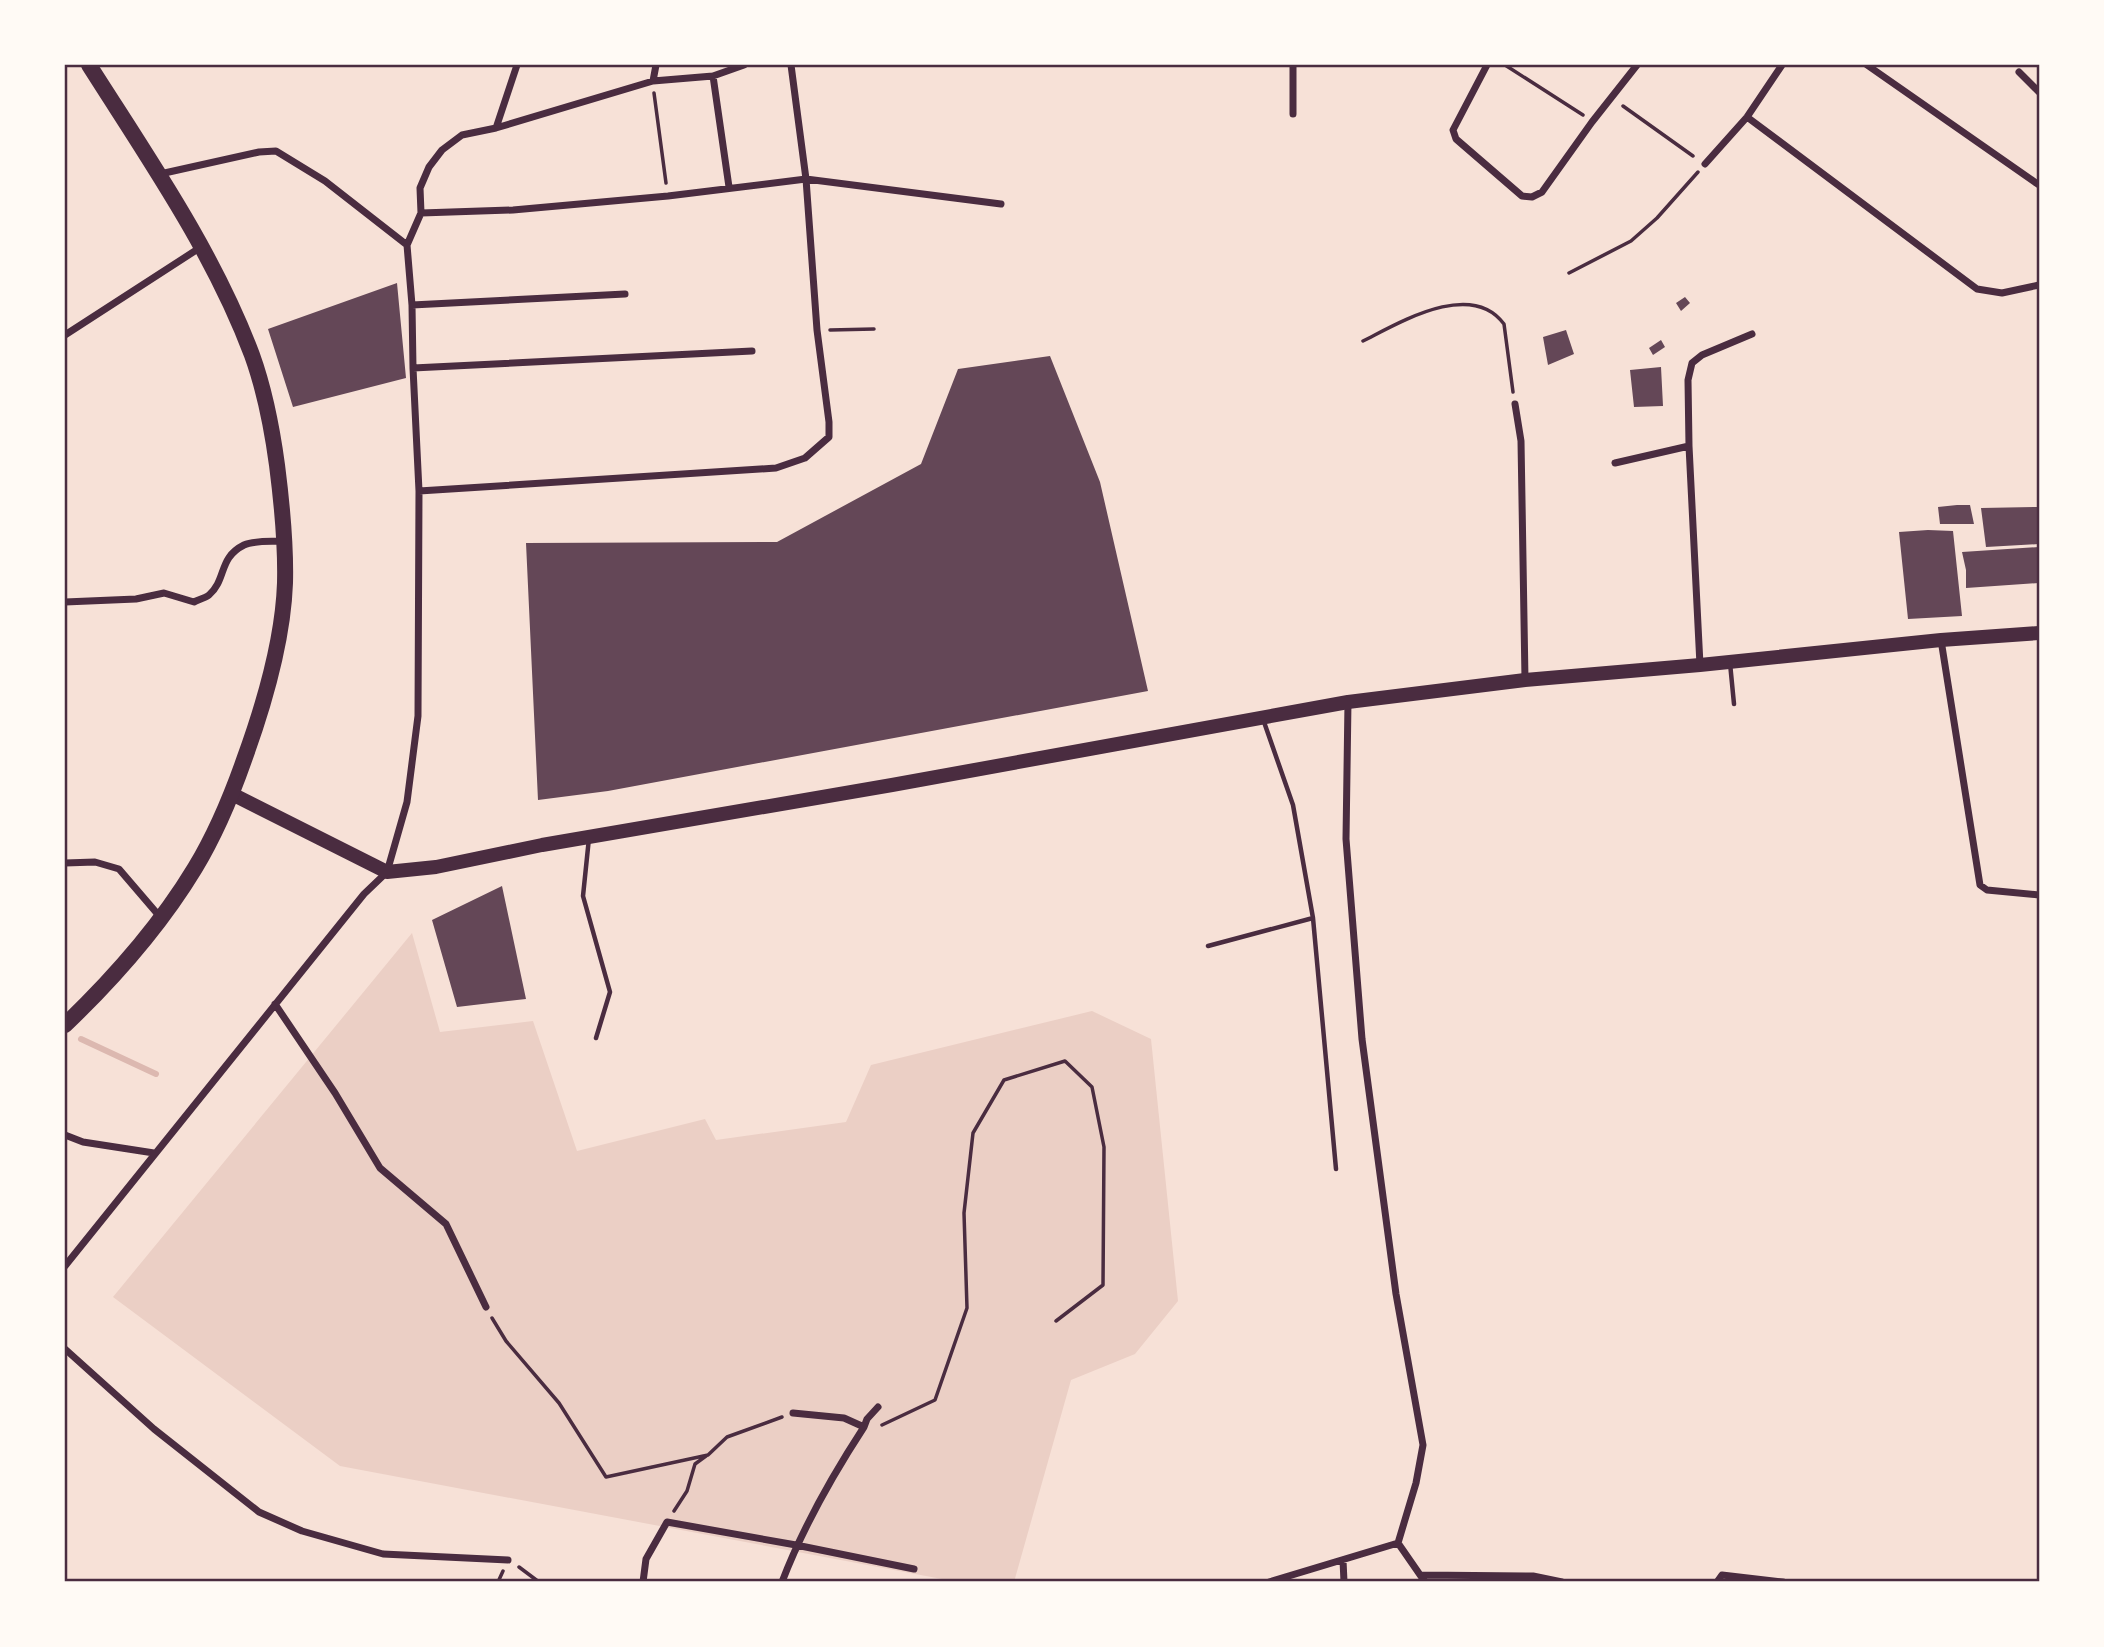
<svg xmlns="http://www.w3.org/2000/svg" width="2104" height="1647" viewBox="0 0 2104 1647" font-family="'Noto Sans',sans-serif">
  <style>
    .green { fill: #ebcfc5 }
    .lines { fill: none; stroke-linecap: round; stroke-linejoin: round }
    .stream { stroke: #dcb8b0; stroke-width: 6 }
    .building { fill: #644757 }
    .path { stroke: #4a2c40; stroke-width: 3.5 }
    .service { stroke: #4a2c40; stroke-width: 4.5 }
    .minor { stroke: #4a2c40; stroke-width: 7 }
    .secondary { stroke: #4a2c40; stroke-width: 14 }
    .trunk { stroke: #4a2c40; stroke-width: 16 }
    .neatline { fill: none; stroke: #4a2c40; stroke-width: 2.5 }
  </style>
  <rect width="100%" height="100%" fill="#f7e1d7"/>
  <path class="green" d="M412 933 440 1032 533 1021 577 1151 705 1119 716 1140 846 1122 871 1065 1092 1011 1151 1039 1178 1301 1135 1354 1071 1380 1014 1582H958L340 1466 113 1297Z"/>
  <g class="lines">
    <path class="stream" d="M81 1039 156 1074"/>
  </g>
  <path class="building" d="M397 283 406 378 293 407 268 329Z
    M1685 297 1690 303 1681 311 1676 303Z
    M1566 330 1574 354 1548 365 1543 337Z
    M1661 340 1665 347 1653 355 1649 348Z
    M1050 356 1100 482 1148 691 608 791 538 800 526 543 777 542 921 464 958 369Z
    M1661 367 1663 406 1634 407 1630 370Z
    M1957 505H1970L1974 524H1940L1938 507Z
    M2039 507V544L1986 547 1981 508Z
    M1928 530 1953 531 1962 616 1908 619 1899 532Z
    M2039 547V583L1966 588V570L1962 552Z
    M502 886 526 999 457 1007 432 920Z"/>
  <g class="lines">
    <path class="path" d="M1505 65 1583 115
      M654 93 666 183
      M1623 106 1693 156
      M1569 273 1631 241 1657 218 1698 172
      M830 330 874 329
      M1363 341C1399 323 1471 279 1504 324L1513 392
      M492 1318 506 1341 559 1403 606 1477 708 1455 727 1437 782 1417
      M882 1425 935 1400 967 1308 964 1213 973 1133 1004 1080 1065 1061 1092 1087 1104 1147 1103 1285 1056 1321
      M674 1511 687 1491 695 1464 706 1456
      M519 1567 539 1582
      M498 1582 503 1571"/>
    <path class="service" d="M1730 663 1734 704
      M1264 722 1293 805 1313 918 1336 1169
      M589 838 583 896 610 992 596 1038
      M1208 946 1313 918"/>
    <path class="minor" d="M1293 65V114
      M1487 65 1453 130 1456 139 1522 196 1532 197 1542 192 1592 122 1637 65
      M1867 65 2039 185
      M2019 72 2039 92
      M713 76 729 187
      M653 81 656 65
      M1747 117 1977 289 2002 293 2039 285
      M496 128 517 65
      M1705 164 1747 117 1782 65
      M421 213 420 188 429 167 442 150 462 135 496 128 653 81 713 76 744 65
      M407 245 421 213 513 210 668 196 806 179 1001 204
      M412 305 625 294
      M65 335 201 247
      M413 368 752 351
      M1515 404 1521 441 1525 679
      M1615 463 1689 446
      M419 491 776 468 805 458 829 437V422L817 330 806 179 791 65
      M65 602 136 599 164 593 194 602C198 600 205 598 209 595 227 579 218 558 244 545 255 540 272 542 284 541
      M1941 640 1980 885 1987 890 2039 895
      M1700 665 1689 446 1688 380 1692 363 1702 355 1752 334
      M1348 702 1346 839 1362 1039 1396 1294 1423 1445 1416 1483 1398 1543
      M65 863 95 862 119 869 161 918
      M275 1004 335 1093 380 1168 446 1224 486 1307
      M65 1135 83 1142 154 1153
      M65 1266 364 894 387 872 407 802 418 716 419 491 413 368 412 305 407 245 325 181 276 151 259 152 160 174
      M65 1349 154 1429 259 1512 302 1531 383 1554 508 1560
      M793 1413 844 1418 864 1427
      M1398 1543 1425 1582
      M1343 1560 1344 1582
      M1421 1575 1533 1576 1562 1582
      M643 1582 646 1559 667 1522 796 1545 914 1569
      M782 1582C803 1527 832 1476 864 1427L867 1419 878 1407
      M1269 1582 1398 1543
      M1717 1582 1722 1575 1783 1582"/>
    <path class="secondary" d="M232 794 387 872 436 867 542 845 892 785 1348 702 1525 680 1700 665 1941 640 2039 633"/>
    <path class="trunk" d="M65 1025C114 978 160 926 195 868 215 835 231 797 244 760 264 705 283 642 285 583 286 544 282 504 277 465 272 428 265 391 252 355 213 251 148 158 89 65"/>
  </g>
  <rect width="2104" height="1647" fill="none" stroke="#fffaf5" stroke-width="133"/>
  <rect x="66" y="66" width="1972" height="1514" class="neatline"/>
</svg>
